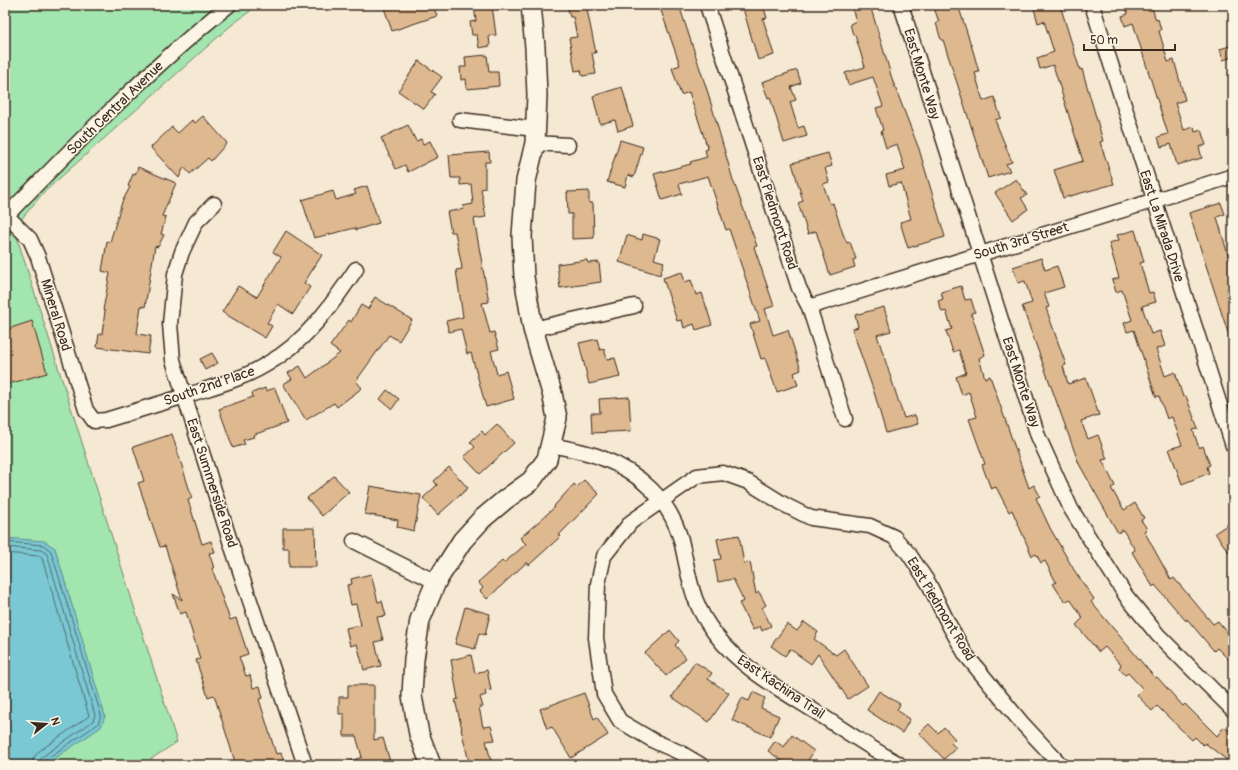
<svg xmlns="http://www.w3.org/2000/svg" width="1238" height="770" viewBox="0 0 1238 770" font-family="Pangolin,sans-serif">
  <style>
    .green { fill: #a2e5af; stroke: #6e8866 }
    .water { fill: #79c8d4; stroke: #60898b }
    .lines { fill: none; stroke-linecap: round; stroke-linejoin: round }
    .shore { stroke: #546967; stroke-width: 1 }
    .building { fill: #deb88f; stroke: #3b2a1e }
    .street-casing { stroke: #3b2a1e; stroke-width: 17 }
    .secondary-casing { stroke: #3b2a1e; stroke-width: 22 }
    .street { stroke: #fcf5e5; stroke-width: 14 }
    .secondary { stroke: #fcf5e5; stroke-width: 19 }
    .labels { text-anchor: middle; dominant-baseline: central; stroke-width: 3; stroke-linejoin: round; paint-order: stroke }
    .street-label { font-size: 14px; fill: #3b2a1e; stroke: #fcf5e5 }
  </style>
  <rect width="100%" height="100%" fill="#f6e9d4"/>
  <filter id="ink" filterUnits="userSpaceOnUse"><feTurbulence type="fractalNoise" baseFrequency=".025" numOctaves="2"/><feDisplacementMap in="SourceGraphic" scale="8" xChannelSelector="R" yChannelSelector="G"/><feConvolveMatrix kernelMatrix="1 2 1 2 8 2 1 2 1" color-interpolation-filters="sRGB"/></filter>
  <g filter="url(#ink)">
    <path class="green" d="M5 5H258L228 28 43 193 14 228 177 742 142 765H5Z"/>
    <path class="water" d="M5 538 44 541 55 548 105 716 101 727 45 765H5Z"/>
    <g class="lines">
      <path class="shore" d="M5 542 43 545 51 551 101 715 98 724 45 760 44 765
        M5 547 41 550 47 554 95 715 93 721 42 757 39 765
        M5 553 39 556 42 558 89 716 38 752 33 759V765"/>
    </g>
    <path class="building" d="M383 5H433L437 16 392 31Z
      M474 5H492L496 35 489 36 490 46 479 48 477 35H472L470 22 476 21Z
      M567 5H586L596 53H592L596 74 582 76 581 70 575 71 569 38 577 37 573 17H570Z
      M659 5H679L708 93 733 180 757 246 754 247 774 306 765 309 773 335 788 330 801 370 794 373 798 385 777 392 765 358 761 359 750 324 760 321 729 229 726 230 708 176 679 184 682 194 662 200 654 174 691 164 690 162 707 157 705 150 708 149 689 92 681 95 672 68 680 65Z
      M742 5H763L767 18 763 19 774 55 758 60Z
      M851 5H870L893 82 919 149 945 237 908 248 900 222 911 219 901 183 889 186 886 175 905 170 897 144 886 148 881 131 883 130 876 108 883 106 873 77 848 85 845 73 865 67 855 35H853L850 24 856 21Z
      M933 5H958L973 51 979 72 975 73 983 101 994 97 1001 118 995 120 1012 162 1006 164 1010 171 988 178 943 40H941L936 23 939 22Z
      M1033 5H1060L1080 70 1082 69 1103 141 1100 142 1114 184 1063 198 1054 170 1083 161 1053 65 1040 69 1037 58 1054 52 1044 21 1038 23Z
      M1135 5H1151L1156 20 1158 19 1161 30 1159 31 1168 62 1174 60 1185 100 1175 103 1184 130 1194 127 1195 132 1201 130 1206 145 1199 147 1202 158 1177 165 1171 144 1161 147 1158 137 1168 134 1133 23 1125 26 1122 16 1128 14 1126 8Z
      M1233 45V57L1223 60 1220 49Z
      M487 55 489 72H498L499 86 467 89 466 79 461 80 460 67H466L465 57Z
      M419 61 442 77 431 92 435 94 424 109 398 91Z
      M797 70 801 83 791 87 796 100 790 102 798 128 804 126 807 136 784 143 770 97 768 98 762 82Z
      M622 87 633 126 618 131 615 120 600 124 593 96Z
      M203 116 227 143 211 161 208 158 190 174 184 167 179 178 151 148 152 146 172 127 178 133 192 120 195 123Z
      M408 125 416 141 421 139 423 144 430 141 438 157 408 172 405 165 396 169 381 138Z
      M620 140 643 147 634 177 628 175 625 187 607 182Z
      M489 152 490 162H485V188L481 189 486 217 474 219 489 302 482 303 490 333 494 332 499 349 491 351 497 374 506 371 514 399 486 407 471 353 467 354 461 329 449 332 446 321 463 317 456 270 462 269 461 262 455 232H451L447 212 464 209 463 206 473 204 471 184 460 185V178H451L449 155Z
      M828 153 832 166 825 168 829 182 823 184 830 204 833 203 843 234 847 243 850 242 856 259 853 260 855 267 830 275 816 231 808 234 798 203 803 201 792 163Z
      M138 167 176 183 162 216 166 217 161 234 164 235 158 247 155 246 145 307 141 306 137 334 151 336 148 354 97 347 99 334H102L105 311 103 310 110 273 102 271 107 241 110 242 122 202 130 187 128 186 133 174 135 175Z
      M1016 179 1027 195 1021 198 1028 209 1013 220 995 193Z
      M367 186 379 223 356 230 355 228 314 238 302 200 333 191 336 200 356 194 354 190Z
      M589 191V203H593L594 238 572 239V214H568L567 192Z
      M1221 203 1225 214 1217 217 1233 272V341L1231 342 1189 213Z
      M1135 230 1144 262 1140 263 1149 293 1153 292 1156 302 1142 306 1151 334 1160 331 1165 346 1156 349 1165 376 1175 372 1183 397 1186 396 1198 429 1193 430 1199 448 1203 446 1210 465 1207 467 1209 473 1182 484 1169 449 1182 445 1172 417 1167 419 1159 396 1156 397 1134 330 1127 332 1124 323 1132 320 1122 290 1116 292 1112 280 1119 278 1109 243 1119 240 1117 235Z
      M286 231 322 255 304 283 310 287 293 314 278 304 267 323 272 326 265 338 222 312 238 286 257 297 281 257 273 252Z
      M643 234 660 239 654 259 664 262 660 275 619 262 627 235 642 240Z
      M1041 258 1045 270 1057 266 1064 287 1044 293 1049 307 1046 308 1066 365 1063 366 1068 384 1086 378 1099 415 1081 421 1088 439 1098 435 1107 459 1102 460 1115 486 1111 488 1124 510 1135 503 1144 518 1141 520 1147 529 1144 531 1171 580 1174 578 1213 624 1218 621 1233 639V664L1217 648 1214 651 1187 619 1186 621 1155 585 1153 587 1132 552 1135 550 1123 530 1118 533 1079 464 1022 306 1032 303 1025 281 1018 283 1013 267Z
      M587 260 588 263 599 262 601 282 560 288 557 264Z
      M682 272 685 282 691 280 696 295 702 293 712 325 696 330 694 324 684 328 682 320 677 321 663 278Z
      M961 286 965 300 971 299 975 312 971 313 985 355 979 358 985 378 990 376 1029 488 1034 485 1040 496 1036 498 1050 528 1074 570 1094 599 1091 602 1155 678 1157 677 1183 706 1185 704 1217 736 1224 727 1233 734V765L1205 743 1203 745 1195 737 1192 740 1157 706 1152 711 1137 695 1143 689 1128 673 1125 675 1119 668 1121 665 1105 647 1099 652 1076 625 1083 618 1070 599 1065 602 1053 584 1056 582 1045 561 1041 563 1036 554 1032 556 1012 510 1009 512 996 487 991 489 982 465 985 464 969 419 977 417 969 392 962 395 956 377 966 373 959 350 953 352 946 331 952 329 946 311 942 312 938 301 943 299 941 292Z
      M375 297 412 320 399 341 389 335 356 381 362 388 337 407 334 403 306 420 283 384 292 379 288 373 300 366 307 378 340 353 330 346 349 320 351 322 361 305 368 309Z
      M884 307 891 331 877 335 904 418 915 415 918 424 886 433 874 392 852 329 858 327 855 315Z
      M32 321 47 373 5 385V330Z
      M597 339 600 350 604 349 607 359 615 358 620 377 589 384 579 343Z
      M212 353 218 363 205 370 200 359Z
      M265 388 266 391 275 388 287 423 253 435 254 437 243 440 245 444 233 448 219 409 253 397 252 393Z
      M387 390 399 399 392 409 380 399Z
      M629 397 631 431 592 433 591 413H600L599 399Z
      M497 424 514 443 480 474 464 457 475 447 470 442 482 431 485 435Z
      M172 434 192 498 188 500 202 544 211 541 215 552 209 553 214 568H212L230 620 236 618 248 654 239 657 246 676 250 675 253 688 260 686 263 698 259 699 276 754 281 753 285 763 278 765H236L214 695 208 697 196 660 200 659 186 612 180 614 173 594 182 600 165 546 160 547 138 483 144 481 133 447Z
      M449 467 468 488 438 515 423 498 437 485 434 481Z
      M334 476 349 492 322 516 307 498Z
      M584 480 599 494 559 535 561 536 529 565 527 562 487 599 480 591 483 588 478 582 502 561 504 563 526 544 520 538 555 507 554 506 574 484 577 487Z
      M370 486 421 495 414 531 397 527 398 520 365 514Z
      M1233 521V558L1215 533Z
      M283 528H315L316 567H289V548H283Z
      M739 535 744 564 750 562 756 594 759 592 766 605 762 608 771 626 762 631 760 626 753 630 739 603 744 601 733 579 718 582 714 560 721 559 717 539Z
      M371 574 378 602 382 601 386 616 377 617 383 640 375 642 381 666 364 670 357 644 350 646 346 628 361 625 356 604 351 605 347 585 352 584 351 579Z
      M465 607 490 614 485 635 479 633 475 649 455 644Z
      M804 622 818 632 814 639 836 655 844 649 868 686 848 699 818 654 811 664 790 649 785 656 771 646 787 624 797 631Z
      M670 630 679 641 675 645 686 658 666 676 645 653Z
      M471 655 475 673 487 670 491 690 485 691 486 695 480 697 483 707H479L483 727 491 726 495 740 486 741 492 765H477L476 760 469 762 461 729H462L455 700 458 699 451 660Z
      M695 662 712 673 708 679 729 693 709 722 672 697Z
      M348 685H374V740L383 738 391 765H345V763L362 757 356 736H344V714H339V697H348Z
      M879 691 900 704 897 710 910 719 902 733 867 710Z
      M753 692 765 698 761 708 779 716 770 737 732 720 742 698 749 701Z
      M584 693 594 719 597 717 608 735 571 758 552 727 547 729 540 709Z
      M929 724 938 733 944 727 955 739 951 743 956 748 944 759 919 733Z
      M792 735 814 751 805 765H788L768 751 775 741 784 747Z"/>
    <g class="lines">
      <g class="street-casing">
        <path id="street" d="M707 5 799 288 809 307 845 419
          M901 5 1038 436 1071 509 1126 596 1158 635 1233 710
          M1092 5 1233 446
          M460 120 535 129
          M535 143 568 145
          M214 204 196 222 182 252 175 274 170 324 173 360 231 544 305 765
          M6 215 30 239 38 257 86 410 94 421 106 420C133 412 161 403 188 395 215 386 243 379 267 364 305 343 332 305 356 269
          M5 217C77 143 149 69 229 5
          M809 307 1233 176
          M533 329 634 306
          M552 445C568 449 586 451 602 458 639 472 670 500 681 540 690 578 690 602 716 635 742 669 781 690 816 712 844 730 870 748 899 764
          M354 541 436 582
          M701 765 681 753 654 741 620 721 604 694 596 638 598 584 604 556 631 522 697 476 723 473 748 482 785 505 811 518 870 526 894 537 909 554 929 584 948 623 966 655 1021 722 1061 765"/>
      </g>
      <g class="secondary-casing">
        <path id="secondary" d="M431 765 419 734 412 696 414 659 420 620 436 582 462 541 482 519 506 499 531 481 547 459 557 418 552 393 533 329 524 277 522 236 526 181 535 143 537 95 535 47 531 5"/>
      </g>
      <use href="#street" class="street"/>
      <use href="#secondary" class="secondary"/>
    </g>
  </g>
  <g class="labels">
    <g class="street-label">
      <text transform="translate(922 74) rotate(73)">East Monte Way</text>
      <text transform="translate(115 108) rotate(-44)">South Central Avenue</text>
      <text transform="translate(775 213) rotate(72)">East Piedmont Road</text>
      <text transform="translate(1162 226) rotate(72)">East La Mirada Drive</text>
      <text transform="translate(1021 241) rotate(-17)">South 3rd Street</text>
      <text transform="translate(56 315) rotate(73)">Mineral Road</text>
      <text transform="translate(1021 382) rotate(72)">East Monte Way</text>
      <text transform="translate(209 386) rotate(-19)">South 2nd Place</text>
      <text transform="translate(212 483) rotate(72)">East Summerside Road</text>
      <text transform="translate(941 609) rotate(59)">East Piedmont Road</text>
      <text transform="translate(781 687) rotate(34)">East Kachina Trail</text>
    </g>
  </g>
  <rect width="1238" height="770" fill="none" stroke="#fcf5e5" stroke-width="20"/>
  <rect x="10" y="10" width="1218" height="750" fill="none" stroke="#3b2a1e" stroke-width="1.5" filter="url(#ink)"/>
  <g transform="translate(46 724) rotate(73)" stroke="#fcf5e5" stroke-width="3" paint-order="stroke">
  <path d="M0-3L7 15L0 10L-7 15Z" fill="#3b2a1e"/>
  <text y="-6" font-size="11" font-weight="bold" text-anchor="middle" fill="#3b2a1e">N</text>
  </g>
  <path d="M1084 44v6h91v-6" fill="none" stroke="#3b2a1e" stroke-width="2"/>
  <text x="1090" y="44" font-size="12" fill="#3b2a1e" stroke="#fcf5e5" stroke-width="3" paint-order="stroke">50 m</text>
</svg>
